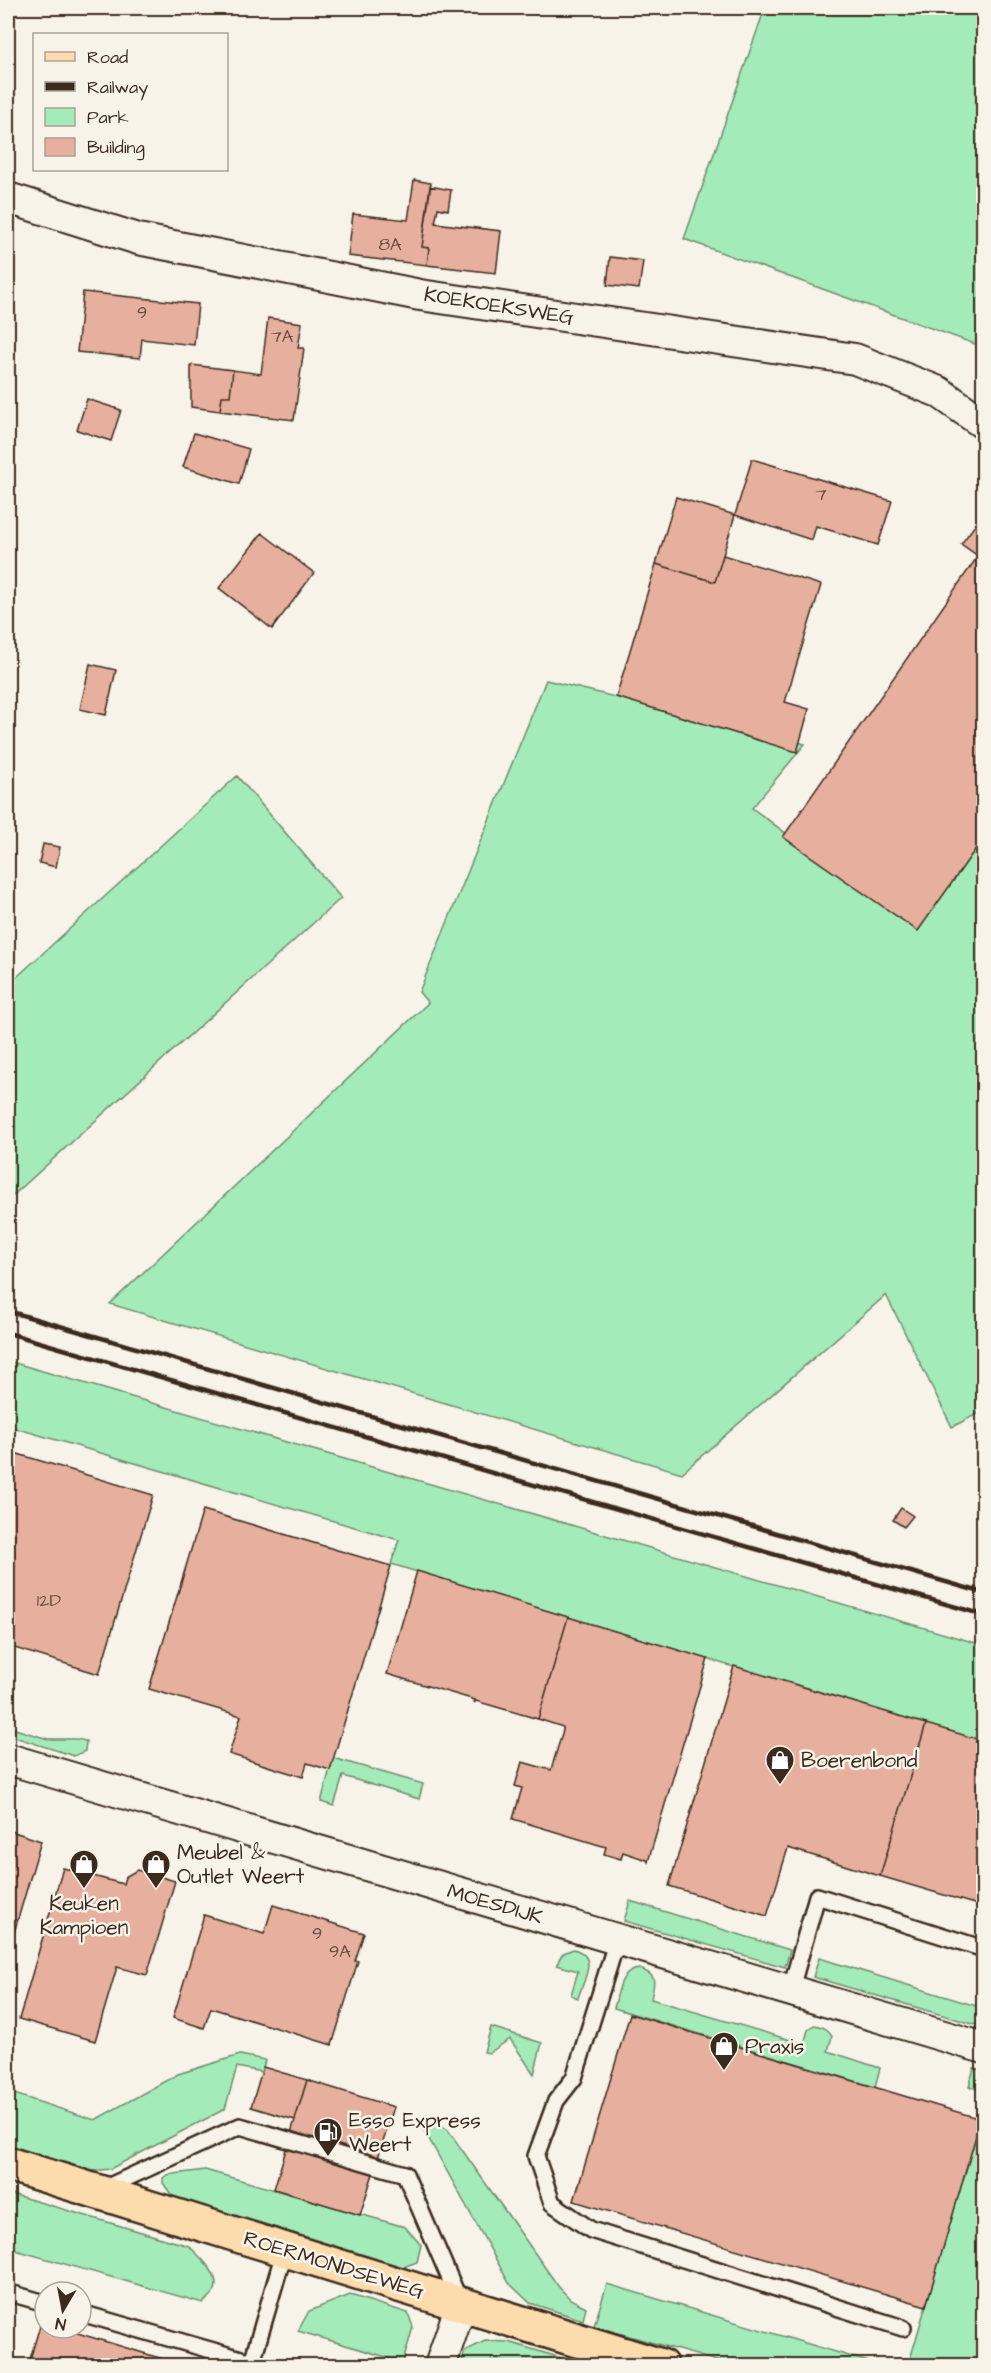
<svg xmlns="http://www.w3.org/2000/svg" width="991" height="2373" viewBox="0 0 991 2373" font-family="'Architects Daughter',sans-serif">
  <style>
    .green { fill: #a3ecba; stroke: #6f8b6c; stroke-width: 1.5 }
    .building { fill: #e7b09e; stroke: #3b2a1e; stroke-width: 1.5 }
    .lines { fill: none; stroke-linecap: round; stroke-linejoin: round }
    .service-casing { stroke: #3b2a1e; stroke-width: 20 }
    .minor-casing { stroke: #3b2a1e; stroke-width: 34 }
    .primary-casing { stroke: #3b2a1e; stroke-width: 38 }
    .service { stroke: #f7f3e8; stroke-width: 15 }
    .minor { stroke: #f7f3e8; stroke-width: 30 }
    .primary { stroke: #fcdcac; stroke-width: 33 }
    .rail { stroke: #3b2a1e; stroke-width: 4.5 }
    .labels { text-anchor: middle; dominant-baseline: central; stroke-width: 5; stroke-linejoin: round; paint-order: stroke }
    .number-label { font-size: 18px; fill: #664c3e }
    .street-label { font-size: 21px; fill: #3b2a1e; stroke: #f7f3e8 }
    .poi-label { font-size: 21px; fill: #3b2a1e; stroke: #f7f3e8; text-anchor: start }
  </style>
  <rect width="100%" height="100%" fill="#f7f3e8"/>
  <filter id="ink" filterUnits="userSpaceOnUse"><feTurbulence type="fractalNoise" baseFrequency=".0167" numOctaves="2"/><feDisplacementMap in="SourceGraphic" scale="12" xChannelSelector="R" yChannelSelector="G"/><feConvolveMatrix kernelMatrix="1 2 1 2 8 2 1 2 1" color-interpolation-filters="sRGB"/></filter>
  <g filter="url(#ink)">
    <path class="green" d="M765 8H983V347L684 239Z
      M546 680 805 744 752 808 916 930 983 835V1411L952 1427 886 1295 682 1473 110 1304 428 1003 419 992Z
      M237 776 341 898 8 1200V985Z
      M8 1361 983 1645V1742L391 1564 399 1540 8 1426Z
      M8 1727 48 1739H76L86 1741 85 1751 74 1756 8 1735Z
      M333 1758 423 1784 419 1799 343 1776 334 1806 321 1802Z
      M630 1901 790 1950 785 1967 624 1921Z
      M574 1949C599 1957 584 1979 578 1998L571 1995 578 1971 557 1965C560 1955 563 1952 574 1949Z
      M819 1958 983 2008V2027L813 1977Z
      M639 1969C659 1975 654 1983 651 1999L804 2044 808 2030 814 2025C823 2027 828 2028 832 2036L828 2051 880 2068 875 2087 614 2008C619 1992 619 1971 639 1969Z
      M491 2027 542 2043 534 2074 510 2039 489 2053 484 2052Z
      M240 2055 265 2060 262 2072 237 2067 225 2109 110 2169 84 2172 8 2149V2092L95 2120 178 2074Z
      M974 2068 983 2071V2091L969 2086Z
      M983 2112V2365L908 2366Z
      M424 2116 433 2119 448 2130 558 2286 570 2299 586 2307 583 2320 530 2303 509 2283 418 2119Z
      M205 2170 405 2227 421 2245 417 2262 401 2268 173 2197 163 2183V2178L167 2175Z
      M8 2193 189 2246C199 2256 223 2276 214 2292 212 2296 206 2300 203 2303L8 2248Z
      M607 2284 879 2365H731L594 2326Z
      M350 2295 408 2313 413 2327 403 2362 298 2331 309 2311Z
      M485 2341 508 2342 585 2365H461L465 2351Z"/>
    <path class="building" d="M414 180 431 183 422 247 429 248 427 265 348 256 353 214 408 220Z
      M430 186 451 190 448 210 438 208 435 223 501 231 496 273 427 265 429 248 422 247Z
      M610 257 643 261 639 289 607 285Z
      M83 292 198 304 194 345 142 339 140 358 77 352Z
      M268 318 302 323 298 348H304L294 420 220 411 222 396H230L233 370 261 374Z
      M191 365 233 370 230 396H222L220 411 191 407Z
      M87 399 121 410 111 441 77 430Z
      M194 433 249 449 239 484 183 467Z
      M752 459 892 501 878 545 816 526 812 540 735 515Z
      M676 497 735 515 715 582 656 564Z
      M984 513V837L918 931 783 837 978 556 961 544Z
      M262 533 314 573 272 629 219 588Z
      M723 555 821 585 785 702 809 709 797 752 616 697 656 564 715 582Z
      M90 664 116 670 106 715 80 709Z
      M43 844 60 847 56 867 39 863Z
      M8 1451 153 1495 99 1674 8 1646Z
      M901 1508 913 1516 904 1527 893 1520Z
      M203 1510 391 1566 330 1770 307 1763 303 1777 229 1754 241 1716 149 1689Z
      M417 1571 568 1617 538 1719 476 1701 474 1703 475 1700 387 1674Z
      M568 1617 708 1659 648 1862 647 1860 623 1852 621 1859 604 1854 606 1847 513 1819 522 1788 515 1786 522 1762 551 1770 563 1730V1727L538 1719Z
      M734 1666 926 1724 880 1876 788 1848 767 1916 669 1886Z
      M926 1724 984 1741V1907L880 1876Z
      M8 1830 41 1841 8 1953Z
      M63 1868 123 1884 125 1877 137 1870 175 1881 147 1975 117 1967 95 2041 19 2019Z
      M273 1905 364 1933 355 1961H358L332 2045 211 2008 204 2028 173 2018 204 1915 264 1934Z
      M630 2014 981 2119 926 2306 574 2201Z
      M263 2067 307 2080 295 2120 251 2107Z
      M307 2080 394 2107 360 2215 274 2189Z
      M41 2322 45 2323V2328H61L186 2366H28Z"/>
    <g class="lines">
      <g class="service-casing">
        <path id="service" d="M617 1940 574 2078 556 2101 536 2156 552 2203 591 2230 903 2328
          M790 1992 817 1896 984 1949
          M103 2189 240 2126 405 2174 460 2302
          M10 2293 45 2303
          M81 2313 252 2362 285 2249"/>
      </g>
      <g class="minor-casing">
        <path id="minor" d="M8 198 138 239 420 295 855 359 939 392 984 424
          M8 1759 984 2048
          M440 2366 461 2305"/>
      </g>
      <g class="primary-casing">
        <path id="primary" d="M8 2164 661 2366"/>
      </g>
      <use href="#service" class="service"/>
      <use href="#minor" class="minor"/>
      <use href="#primary" class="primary"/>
      <path class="rail" d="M8 1311 984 1593
        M8 1333 984 1615"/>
    </g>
  </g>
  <defs>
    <g id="shop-pin" transform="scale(1.5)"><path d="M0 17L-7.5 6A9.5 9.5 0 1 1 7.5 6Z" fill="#3b2a1e" stroke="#f7f3e8"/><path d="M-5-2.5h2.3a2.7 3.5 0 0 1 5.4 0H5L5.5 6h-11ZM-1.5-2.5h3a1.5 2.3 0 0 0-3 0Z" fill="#fff"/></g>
    <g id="fuel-pin" transform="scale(1.5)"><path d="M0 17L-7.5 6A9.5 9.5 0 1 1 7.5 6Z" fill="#3b2a1e" stroke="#f7f3e8"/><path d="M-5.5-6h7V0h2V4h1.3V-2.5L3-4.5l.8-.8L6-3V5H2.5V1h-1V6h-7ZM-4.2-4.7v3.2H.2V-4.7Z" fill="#fff"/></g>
  </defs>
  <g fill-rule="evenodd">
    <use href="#shop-pin" x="780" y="1760"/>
    <use href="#shop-pin" x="84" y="1864"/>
    <use href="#shop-pin" x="156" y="1864"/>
    <use href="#shop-pin" x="724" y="2046"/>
    <use href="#fuel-pin" x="328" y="2132"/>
  </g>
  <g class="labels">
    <g class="number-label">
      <text x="390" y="244">8A</text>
      <text x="142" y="312">9</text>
      <text x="282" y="336">7A</text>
      <text x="821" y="494">7</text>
      <text x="49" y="1600">12D</text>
      <text x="317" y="1933">9</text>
      <text x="340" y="1951">9A</text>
    </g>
    <g class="street-label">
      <text transform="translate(499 306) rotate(9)">KOEKOEKSWEG</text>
      <text transform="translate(495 1904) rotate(16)">MOESDIJK</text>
      <text transform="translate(334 2265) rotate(17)">ROERMONDSEWEG</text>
    </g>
    <g class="poi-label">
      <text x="801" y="1760">Boerenbond</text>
      <text x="177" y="1852">Meubel &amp;<tspan x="177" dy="24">Outlet Weert</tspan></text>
      <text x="84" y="1903" text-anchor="middle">Keuken<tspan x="84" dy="24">Kampioen</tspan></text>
      <text x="745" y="2046">Praxis</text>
      <text x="349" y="2120">Esso Express<tspan x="349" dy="24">Weert</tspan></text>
    </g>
  </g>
  <rect width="991" height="2373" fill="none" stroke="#f7f3e8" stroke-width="30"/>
  <rect x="15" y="15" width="961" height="2343" fill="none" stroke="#3b2a1e" stroke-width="2" filter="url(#ink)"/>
  <rect x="33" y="33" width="195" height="138" fill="#f7f3e8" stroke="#aca397" stroke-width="1.5"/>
  <rect x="45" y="52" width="30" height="9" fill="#fcdcac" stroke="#aca397" stroke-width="1.5"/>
  <text x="87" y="63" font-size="18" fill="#3b2a1e">Road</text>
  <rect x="45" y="82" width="30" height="9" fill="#3b2a1e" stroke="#aca397" stroke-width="1.5"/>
  <text x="87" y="93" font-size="18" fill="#3b2a1e">Railway</text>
  <rect x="45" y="108" width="30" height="18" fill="#a3ecba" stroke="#aca397" stroke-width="1.5"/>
  <text x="87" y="123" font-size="18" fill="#3b2a1e">Park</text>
  <rect x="45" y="138" width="30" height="18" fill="#e7b09e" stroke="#aca397" stroke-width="1.5"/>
  <text x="87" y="153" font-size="18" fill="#3b2a1e">Building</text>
  <g transform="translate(63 2310) rotate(190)"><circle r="28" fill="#f7f3e8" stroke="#aca397" stroke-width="1.5"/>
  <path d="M0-4.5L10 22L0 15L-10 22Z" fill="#3b2a1e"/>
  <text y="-9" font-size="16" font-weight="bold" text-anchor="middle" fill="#3b2a1e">N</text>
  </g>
</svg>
